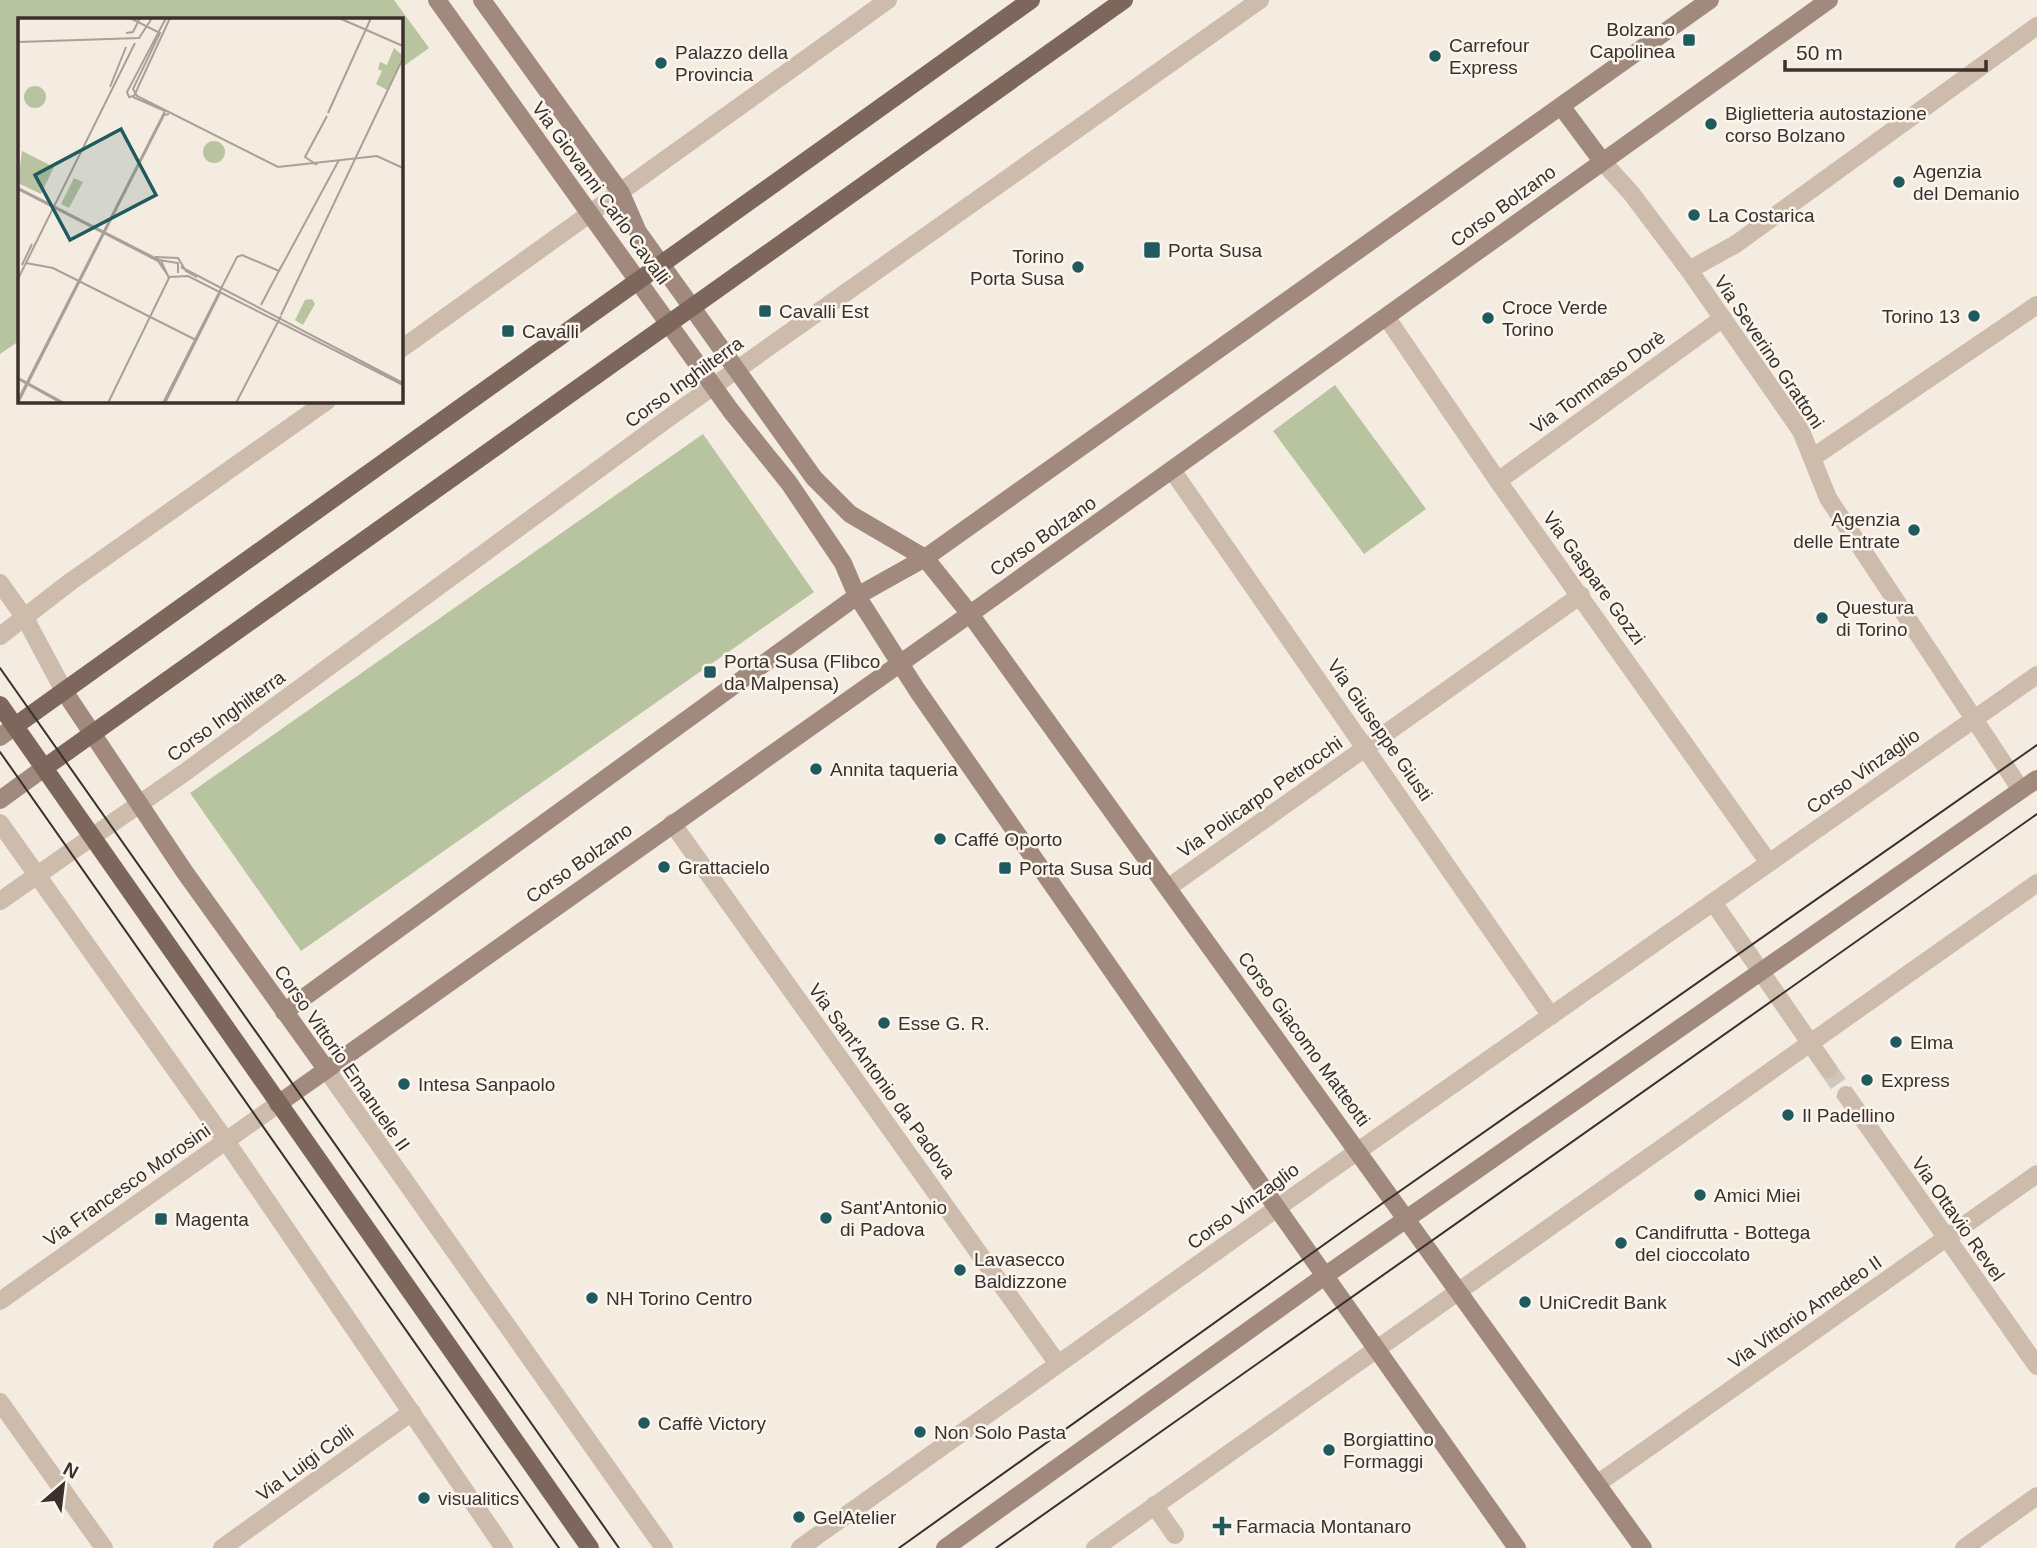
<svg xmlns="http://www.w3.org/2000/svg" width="2037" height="1548" viewBox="0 0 2037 1548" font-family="Helvetica,sans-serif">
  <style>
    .green { fill: #b8c4a0 }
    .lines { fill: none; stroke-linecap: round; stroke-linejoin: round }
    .street-tunnel { stroke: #cfc6bd; stroke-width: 18; stroke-dasharray: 18 9; stroke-linecap: butt }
    .street { stroke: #cdbbac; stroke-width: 18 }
    .secondary { stroke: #a18a7d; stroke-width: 18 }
    .primary { stroke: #7d675c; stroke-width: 18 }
    .tram { stroke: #3b302b; stroke-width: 2 }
    .poi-dot { fill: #1f5a5e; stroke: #fbf5ee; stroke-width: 2.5 }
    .labels { text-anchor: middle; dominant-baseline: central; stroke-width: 5; stroke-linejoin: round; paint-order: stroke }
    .poi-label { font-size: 19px; fill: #3b302b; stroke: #fbf5ee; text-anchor: start }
    .street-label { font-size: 19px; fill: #3b302b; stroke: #fbf5ee }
    .inset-road { fill: none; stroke: #aaa098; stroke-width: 2 }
    .view { fill: #1f5a5e; fill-opacity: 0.15; stroke: #1f5a5e; stroke-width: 3.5 }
    .inset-edge { fill: none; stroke: #3b302b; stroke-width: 3.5 }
  </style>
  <rect width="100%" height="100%" fill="#f4ebe1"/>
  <path class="green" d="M0 0H394L429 48 401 68V19H19V341L0 354Z
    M1335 385 1426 509 1364 554 1273 431Z
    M703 434 814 592 301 951 190 793Z"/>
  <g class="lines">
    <path class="street-tunnel" d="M1828 1069 1846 1095"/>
    <path class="street" d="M1602 161 1631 193 1689 270 1801 431 1828 498 2021 790
      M1689 270 1736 244 2037 26
      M1387 318 1498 481 1769 863
      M401 349 888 0
      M1812 458 2037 305
      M1172 470 1551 1016
      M1498 481 1723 318
      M0 583 25 618 64 691
      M0 636 70 582 327 401
      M0 823 226 1141 504 1548
      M672 823 1058 1364
      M1169 887 1581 595
      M0 901 184 773 674 414 1260 0
      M1713 902 1828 1069
      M326 1069 664 1548
      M1846 1095 2037 1366
      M0 1301 278 1104
      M0 1402 104 1548
      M1597 1484 2037 1174
      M1154 1505 1175 1535
      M222 1548 412 1412
      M800 1548 1318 1179 2037 675
      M1095 1548 2037 883
      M1964 1548 2037 1496"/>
    <path class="secondary" d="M437 0 731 411 789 483 843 563 857 596 917 690 1277 1208 1517 1548
      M482 0 621 193 638 232 814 478 850 514 925 558 970 614 1643 1548
      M1561 106 1602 161
      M64 691 184 871 326 1069
      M0 737 15 726
      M0 800 44 768
      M284 1012 857 596 925 558 1710 0
      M278 1104 970 614 1829 0
      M945 1548 1326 1275 2037 779"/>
    <path class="primary" d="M0 705 590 1548
      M15 726 1031 0
      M44 768 1124 0"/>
    <path class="tram" d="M0 668 619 1548
      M0 752 559 1548
      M899 1548 1350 1226 2037 745
      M996 1548 2037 814"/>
  </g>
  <g class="poi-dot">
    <rect x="1682" y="33" width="14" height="14" rx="3.5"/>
    <circle cx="1435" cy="56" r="7"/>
    <circle cx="661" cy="63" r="7"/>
    <circle cx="1711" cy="124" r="7"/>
    <circle cx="1899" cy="182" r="7"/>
    <circle cx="1694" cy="215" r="7"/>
    <rect x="1143" y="241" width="18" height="18" rx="3.5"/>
    <circle cx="1078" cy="267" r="7"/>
    <rect x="758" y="304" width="14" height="14" rx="3.5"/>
    <circle cx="1974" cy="316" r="7"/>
    <circle cx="1488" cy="318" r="7"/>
    <rect x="501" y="324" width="14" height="14" rx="3.5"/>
    <circle cx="1914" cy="530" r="7"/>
    <circle cx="1822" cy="618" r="7"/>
    <rect x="703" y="665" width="14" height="14" rx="3.5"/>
    <circle cx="816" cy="769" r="7"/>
    <circle cx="940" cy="839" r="7"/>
    <circle cx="664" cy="867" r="7"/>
    <rect x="998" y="861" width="14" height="14" rx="3.5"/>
    <circle cx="884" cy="1023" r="7"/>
    <circle cx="1896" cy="1042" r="7"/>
    <circle cx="1867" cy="1080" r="7"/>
    <circle cx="404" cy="1084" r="7"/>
    <circle cx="1788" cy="1115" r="7"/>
    <circle cx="1700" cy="1195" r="7"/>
    <circle cx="826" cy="1218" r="7"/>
    <rect x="154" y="1212" width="14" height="14" rx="3.5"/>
    <circle cx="1621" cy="1243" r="7"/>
    <circle cx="960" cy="1270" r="7"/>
    <circle cx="592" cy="1298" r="7"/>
    <circle cx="1525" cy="1302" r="7"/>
    <circle cx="644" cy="1423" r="7"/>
    <circle cx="920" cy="1432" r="7"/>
    <circle cx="1329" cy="1450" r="7"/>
    <circle cx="424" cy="1498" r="7"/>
    <circle cx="799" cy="1517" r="7"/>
    <path d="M1218.5 1515.5h7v7h7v7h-7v7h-7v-7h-7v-7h7z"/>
  </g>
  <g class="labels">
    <g class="poi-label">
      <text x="1675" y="29" text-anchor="end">Bolzano<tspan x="1675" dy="22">Capolinea</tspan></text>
      <text x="1449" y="45">Carrefour<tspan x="1449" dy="22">Express</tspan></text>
      <text x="675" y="52">Palazzo della<tspan x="675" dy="22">Provincia</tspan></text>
      <text x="1725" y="113">Biglietteria autostazione<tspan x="1725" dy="22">corso Bolzano</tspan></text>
      <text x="1913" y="171">Agenzia<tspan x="1913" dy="22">del Demanio</tspan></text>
      <text x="1708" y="215">La Costarica</text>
      <text x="1168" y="250">Porta Susa</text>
      <text x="1064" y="256" text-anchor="end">Torino<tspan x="1064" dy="22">Porta Susa</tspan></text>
      <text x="1502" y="307">Croce Verde<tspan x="1502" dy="22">Torino</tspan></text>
      <text x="779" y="311">Cavalli Est</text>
      <text x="1960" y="316" text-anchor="end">Torino 13</text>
      <text x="522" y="331">Cavalli</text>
      <text x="1900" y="519" text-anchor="end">Agenzia<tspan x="1900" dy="22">delle Entrate</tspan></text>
      <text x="1836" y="607">Questura<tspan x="1836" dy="22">di Torino</tspan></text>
      <text x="724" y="661">Porta Susa (Flibco<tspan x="724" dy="22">da Malpensa)</tspan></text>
      <text x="830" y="769">Annita taqueria</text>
      <text x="954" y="839">Caffé Oporto</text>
      <text x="678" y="867">Grattacielo</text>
      <text x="1019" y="868">Porta Susa Sud</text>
      <text x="898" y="1023">Esse G. R.</text>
      <text x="1910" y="1042">Elma</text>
      <text x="1881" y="1080">Express</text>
      <text x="418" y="1084">Intesa Sanpaolo</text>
      <text x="1802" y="1115">Il Padellino</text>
      <text x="1714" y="1195">Amici Miei</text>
      <text x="840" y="1207">Sant'Antonio<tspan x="840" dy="22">di Padova</tspan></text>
      <text x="175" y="1219">Magenta</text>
      <text x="1635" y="1232">Candifrutta - Bottega<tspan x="1635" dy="22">del cioccolato</tspan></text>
      <text x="974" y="1259">Lavasecco<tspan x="974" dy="22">Baldizzone</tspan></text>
      <text x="606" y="1298">NH Torino Centro</text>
      <text x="1539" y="1302">UniCredit Bank</text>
      <text x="658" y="1423">Caffè Victory</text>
      <text x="934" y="1432">Non Solo Pasta</text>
      <text x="1343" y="1439">Borgiattino<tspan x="1343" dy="22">Formaggi</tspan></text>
      <text x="438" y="1498">visualitics</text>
      <text x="813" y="1517">GelAtelier</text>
      <text x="1236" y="1526">Farmacia Montanaro</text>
    </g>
    <g class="street-label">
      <text transform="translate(601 193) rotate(54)">Via Giovanni Carlo Cavalli</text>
      <text transform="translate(1503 206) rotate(-36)">Corso Bolzano</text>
      <text transform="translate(1769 352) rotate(56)">Via Severino Grattoni</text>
      <text transform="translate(684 382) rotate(-36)">Corso Inghilterra</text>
      <text transform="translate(1598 382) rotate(-36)">Via Tommaso Dorè</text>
      <text transform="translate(1043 536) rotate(-35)">Corso Bolzano</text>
      <text transform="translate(1594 578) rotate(54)">Via Gaspare Gozzi</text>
      <text transform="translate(226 716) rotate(-36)">Corso Inghilterra</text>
      <text transform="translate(1380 730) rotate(55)">Via Giuseppe Giusti</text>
      <text transform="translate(1863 771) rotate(-35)">Corso Vinzaglio</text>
      <text transform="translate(1260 797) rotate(-35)">Via Policarpo Petrocchi</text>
      <text transform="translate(579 863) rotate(-35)">Corso Bolzano</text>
      <text transform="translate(1304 1039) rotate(54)">Corso Giacomo Matteotti</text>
      <text transform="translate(342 1058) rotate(55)">Corso Vittorio Emanuele II</text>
      <text transform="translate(882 1081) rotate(54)">Via Sant'Antonio da Padova</text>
      <text transform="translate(127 1185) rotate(-35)">Via Francesco Morosini</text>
      <text transform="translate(1243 1206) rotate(-36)">Corso Vinzaglio</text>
      <text transform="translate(1958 1219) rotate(55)">Via Ottavio Revel</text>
      <text transform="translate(1805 1312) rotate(-35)">Via Vittorio Amedeo II</text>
      <text transform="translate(305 1463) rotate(-36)">Via Luigi Colli</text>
    </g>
  </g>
  <g transform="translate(18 18)">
    <rect width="385" height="385" fill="#f4ebe1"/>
    <path d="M376 30 385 38 369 72 358 66 364 53 360 51 362 44 369 47ZM6 79a11 11 0 1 1 22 0a11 11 0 1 1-22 0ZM185 134a11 11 0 1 1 22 0a11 11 0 1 1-22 0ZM4 133 36 149 23 176 0 165ZM56 160 65 164 51 190 43 186ZM287 282 294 281 297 286 285 307 277 302Z" fill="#b8c4a0"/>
    <path class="inset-road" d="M112 0 142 15 115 71 119 78 260 149 359 138 385 150M148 0 109 74 111 79 116 78 152 0M321 0 385 28M108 15 115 14 122 0M0 24 121 20 134 0M92 69 108 29M310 95 353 0M299 147 287 139 309 98M0 170 141 242 160 245V255M0 171 140 243 151 259 170 258 385 367M137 239 160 240 168 253 179 259M8 245 35 250 178 322M4 247 14 226M163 249 385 365M0 261 117 25M243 287 264 247M263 297 385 40M0 360 46 385M0 361 43 385M0 382 147 93 115 79M0 385 146 97 151 96M90 385 151 260 143 243M145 385 219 239 224 237 261 253 321 142M147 385 203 273M218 385 263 298"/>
    <path class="view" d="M103 111 138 177 52 222 17 157Z"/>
    <rect width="385" height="385" class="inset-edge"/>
  </g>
  <g transform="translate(63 1485) rotate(28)" stroke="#fbf5ee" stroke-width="5" paint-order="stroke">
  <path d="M0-5L12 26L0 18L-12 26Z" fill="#3b302b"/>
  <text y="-10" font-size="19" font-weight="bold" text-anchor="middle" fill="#3b302b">N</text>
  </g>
  <path d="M1785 60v10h201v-10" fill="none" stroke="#3b302b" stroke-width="3.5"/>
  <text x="1796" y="60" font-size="21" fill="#3b302b" stroke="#fbf5ee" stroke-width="5" paint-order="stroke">50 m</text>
</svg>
